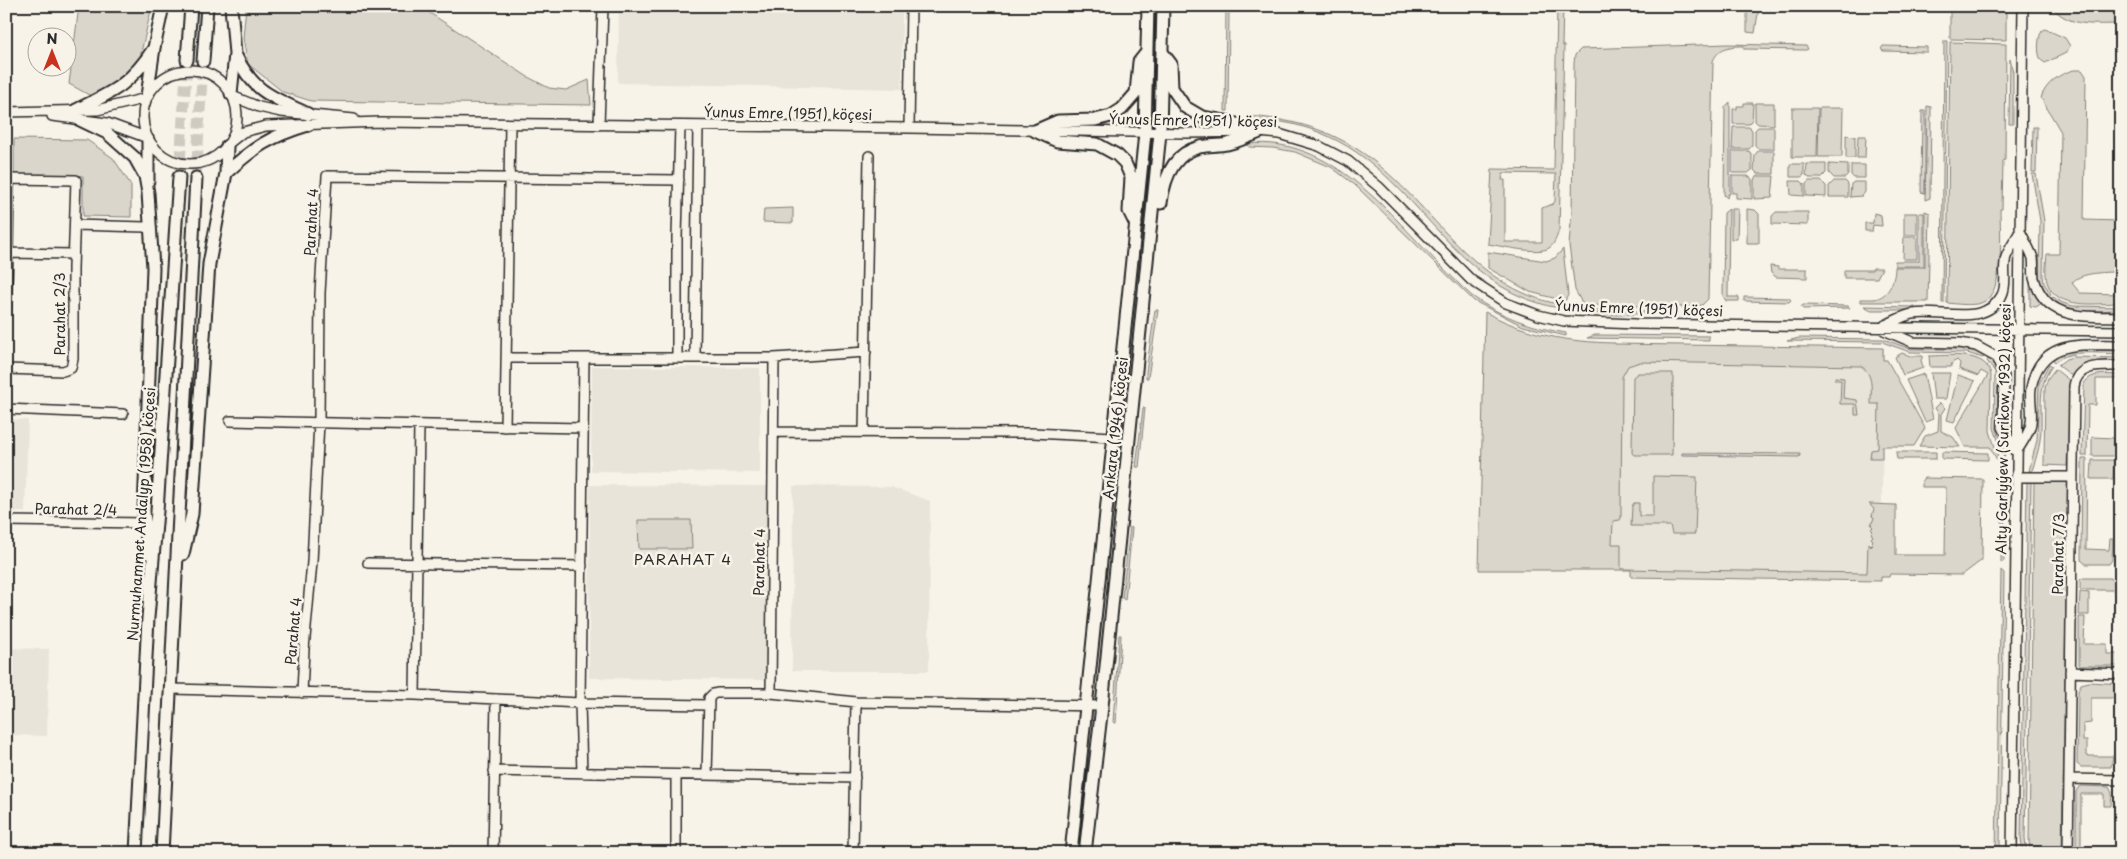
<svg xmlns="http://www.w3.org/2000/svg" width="2127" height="859" viewBox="0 0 2127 859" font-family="'Playpen Sans',sans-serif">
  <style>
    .built { fill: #e8e4da }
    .green { fill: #dad6cc; stroke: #82807c; fill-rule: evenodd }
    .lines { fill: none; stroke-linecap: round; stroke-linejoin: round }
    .major-tunnel { stroke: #cecbc2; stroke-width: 11; stroke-dasharray: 11 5.5; stroke-linecap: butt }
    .minor-casing { stroke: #2b2b2b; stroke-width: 12 }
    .major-casing { stroke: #2b2b2b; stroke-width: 15 }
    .minor { stroke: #f7f3e8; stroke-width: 9 }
    .major { stroke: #f7f3e8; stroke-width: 11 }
    .labels { text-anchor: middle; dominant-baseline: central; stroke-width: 5; stroke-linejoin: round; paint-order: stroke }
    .street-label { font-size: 14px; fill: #2b2b2b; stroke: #f7f3e8 }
    .neighbourhood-label { font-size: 15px; letter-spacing: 1px; fill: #2b2b2b; stroke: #f7f3e8 }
  </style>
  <rect width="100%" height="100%" fill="#f7f3e8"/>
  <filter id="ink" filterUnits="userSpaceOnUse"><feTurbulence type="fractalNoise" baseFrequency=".02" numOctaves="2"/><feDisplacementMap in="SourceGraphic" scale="10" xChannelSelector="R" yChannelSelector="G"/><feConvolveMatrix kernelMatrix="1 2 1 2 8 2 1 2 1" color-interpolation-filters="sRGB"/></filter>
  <g filter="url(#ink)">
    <path class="built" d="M619 6H902V89L618 83Z
      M1730 6V9L1583 7V6Z
      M1615 344 1884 348 1881 574 1612 570Z
      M592 366 760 368V473L591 471Z
      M6 419 28 420 25 512H6Z
      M590 485 768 486 767 680 589 678Z
      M793 486 891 487 930 501 929 671H792Z
      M6 648 49 649 47 736 6 735Z"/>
    <path class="green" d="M79 6H152L139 61 116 84 91 96 69 84Z
      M246 6H419L528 77 549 88 566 90 589 80 591 105 311 101 283 92 248 64 243 38Z
      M1557 6H1563L1562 45 1564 46 1559 230C1557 236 1555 244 1549 248 1538 255 1502 246 1488 244L1492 169 1554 170ZM1503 173 1556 174 1555 201 1553 204 1542 208V242H1505V180H1502Z
      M1747 6H1759L1755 33 1747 32Z
      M1950 6H2006V40L1950 39Z
      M2051 6H2121V24C2095 24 2069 28 2051 6Z
      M1226 7H1229L1228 111H1225Z
      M2045 29 2065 38 2070 46 2066 53 2045 63 2041 60C2037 52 2038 40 2041 32Z
      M1944 41H1947L1944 303H1942Z
      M1950 42 2006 44 2005 160 2003 161 2002 209H2000C2000 230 2006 295 1981 303 1971 306 1957 304 1947 303Z
      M1728 44 1806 46 1808 49 1806 50 1744 49V46C1730 46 1719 47 1713 61L1708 299 1702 305 1688 307 1585 305 1582 303 1575 290 1569 245 1572 211 1574 63 1575 55 1581 49Z
      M1883 46 1927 47V52L1883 51 1881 49Z
      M2010 59 2013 72V124H2009Z
      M2074 70H2082L2086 76 2084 220 2121 221V272C2108 272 2079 272 2072 283L2080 293 2121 294V303C2098 303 2056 311 2047 282 2045 273 2046 263 2047 254H2059L2061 132 2041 98C2045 84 2060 73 2074 70Z
      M1730 102V194H1728L1727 198 1724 195 1725 107Z
      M1744 103H1753L1752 121 1749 124H1733V109H1737V106H1744Z
      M1755 103H1774V125L1758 124 1755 121Z
      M1927 106 1931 107 1930 198 1925 200Z
      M1792 108H1818L1817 157H1792Z
      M1819 108H1843L1842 157H1818Z
      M1922 111H1925V193L1921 192Z
      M1248 116C1288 119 1323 127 1357 149 1432 198 1466 288 1563 305 1556 309 1549 306 1542 304 1460 282 1422 196 1356 152 1334 137 1308 126 1282 122 1271 120 1259 120 1248 118Z
      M1733 127H1749L1752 130V145L1749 149H1732Z
      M1758 127H1774V149H1758L1755 145V130Z
      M2033 127H2037L2036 172H2032Z
      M1846 135 1855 136V158H1846Z
      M1858 136H1866L1865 158H1857Z
      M14 139 87 140 113 158 131 185V217L83 216V176L14 175Z
      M1248 144C1331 135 1390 215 1442 267 1452 276 1461 287 1472 296 1499 316 1533 328 1566 333V336L1523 326 1474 301 1355 185 1331 167 1295 152 1273 148 1249 147Z
      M1732 151H1749L1752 155V170L1748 173H1732Z
      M1758 151H1774V174H1758L1754 170 1755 155Z
      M1790 164H1804V175L1801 177H1790Z
      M1807 164H1826V173L1821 178H1809L1806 175Z
      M1829 164 1848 165V175L1845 178H1834L1829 173Z
      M1851 165H1865V178H1854L1851 175Z
      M2032 174H2036L2044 221 2043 276 2044 283 2051 294 2048 297 2039 281 2040 221Z
      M1732 176H1748L1752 179V199L1736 198V193H1732Z
      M1758 176H1774L1772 198 1754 199V180Z
      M1790 181H1801L1804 184V196L1791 195Z
      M1809 181H1821L1826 186V197L1806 196V184Z
      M1834 181H1845L1848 184V197H1829V186Z
      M1854 182H1865V192L1862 196 1850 197 1851 184Z
      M793 208V223L763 222 764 209Z
      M1729 209 1728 297H1739V301H1726L1723 296 1724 213Z
      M1731 209H1738L1737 239H1731Z
      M1747 209 1755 210 1759 214V243H1747Z
      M1925 211 1930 213 1928 302H1861V299C1865 299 1870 299 1874 299 1889 297 1895 280 1895 267H1925Z
      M1776 212H1808V225L1772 224V216Z
      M1874 213 1881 215 1882 226 1873 225 1872 231H1865V223H1873Z
      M1904 213H1917V235H1904Z
      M1919 213H1924V266H1895V261H1919Z
      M1904 237H1917V259H1903Z
      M1563 249 1568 295 1565 301 1530 292 1488 268V252L1546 261 1555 258Z
      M1770 266 1778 267 1779 269H1807V278L1776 277 1771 273Z
      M1873 268H1882L1877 278H1844V270H1872Z
      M2030 275 2033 290 2042 303 2036 307 2030 306Z
      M1744 297 1789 298 1791 300 1789 302 1744 301Z
      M2053 297 2063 303 2073 306 2121 307V310C2099 310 2067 316 2051 299Z
      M1803 305 1848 306 1850 308 1803 309 1801 307Z
      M1864 306 1915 307V310H1871Z
      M1155 310H1158L1148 378H1146V372Z
      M1588 310 1653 311C1637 315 1603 318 1588 310Z
      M1485 312C1528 335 1566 342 1615 343V344L1883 348V360H1887L1925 428 1914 446H1882V458H1870L1871 450 1878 449 1879 404H1871C1871 389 1874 375 1861 366L1640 362 1628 366 1622 377 1621 518 1620 520 1613 521 1612 544H1621V569L1867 573 1868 543 1871 546 1873 540 1871 538 1873 536 1871 533 1873 531 1871 529 1873 527 1871 525 1874 518 1872 516 1874 509 1869 504 1896 505V555H1945L1946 487H1922V480L1924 478 1983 479 1982 560 1962 575 1890 574 1889 577H1881V581L1631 577V570H1479Z
      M1595 335 1709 336V340L1587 338Z
      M1799 338 1883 339 1911 349H1968L1985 355 1983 358 1967 353 1910 352 1882 342 1787 341Z
      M2070 350 2121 351V354C2099 354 2072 348 2055 362L2053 360 2060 354Z
      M1902 353 1910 356H1923L1921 360 1923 368 1903 375 1895 357Z
      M1929 356C1946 356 1987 350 1991 375L1990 431 1999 460H1997L1990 447H1965L1956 428 1988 375 1981 371 1978 376 1959 369 1960 363 1957 360 1952 363 1951 367H1930Z
      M2073 357 2121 358V361C2102 361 2083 358 2072 376L2058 365 2066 359Z
      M1989 358 1996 365 1998 372 1997 429 2005 454 2004 458 1994 428 1995 372 1987 361Z
      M2049 364 2052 366C2035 389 2044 414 2040 440 2039 450 2035 461 2032 471H2029L2037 440 2039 383Z
      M2055 369 2070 381 2067 466 2044 465 2045 388 2048 378Z
      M1638 373H1673L1672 455H1634L1632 453 1633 377Z
      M1931 373H1950L1946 399H1934Z
      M1924 374 1933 419 1925 422 1906 380Z
      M1958 375 1975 381 1954 422 1947 420Z
      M2121 375V379H2096V405H2088L2087 456H2082L2084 384C2091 371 2108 375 2121 375Z
      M1835 377 1844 378 1843 398 1857 400 1859 415H1855V404H1840L1841 380H1835Z
      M1940 403 1945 408 1941 414V431L1953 437 1960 447 1919 446 1925 436 1938 431 1939 414 1935 408Z
      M1143 408H1145L1139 467H1136Z
      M2092 437 2114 438V456H2092Z
      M1896 452H1936V459H1897Z
      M1942 452 1988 453V460L1942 459Z
      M1682 453 1800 454V455L1799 457 1682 455Z
      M2082 459H2087L2086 549 2109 550 2110 539H2113L2112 560 2109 564H2086L2081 560Z
      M2092 460H2114L2113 479H2091Z
      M1653 476 1697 477 1695 534H1672L1670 526H1631L1632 506 1634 503H1639V516H1653Z
      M2003 479 2005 485 2004 561 2001 563Z
      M2027 482H2031L2025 839 2027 853H2023L2021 839Z
      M2034 482H2068L2062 853H2031L2029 842Z
      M638 520H691L692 549H639Z
      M1130 527 1132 528 1125 600 1122 598Z
      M2001 570 2004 573 2000 845 1999 853H1996Z
      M2083 578H2110L2113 582 2114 590H2080V580Z
      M2080 592 2089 593V615H2079Z
      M2079 617H2085L2084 644H2107V654H2121V666H2079Z
      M1119 635H1121L1116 723 1113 722Z
      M2089 682 2121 684V698H2091V723L2083 724V741H2087V756H2113L2111 767H2081L2077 764 2078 691 2081 684Z
      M2082 786 2109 787 2112 793 2111 806H2104V794H2081V853H2076V792L2078 788Z"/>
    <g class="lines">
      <path class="major-tunnel" d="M179 177 187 60
        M196 178 203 61"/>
      <g class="minor-casing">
        <path id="minor" d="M143 117a47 47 0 1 1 94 0a47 47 0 1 1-94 0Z
          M232 96 259 107 281 112 354 119
          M6 112 97 110 147 98
          M52 116 107 123 148 138
          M599 125 603 6
          M909 128 911 6
          M228 144 243 132 266 126 380 122 909 128 1186 133 1260 132 1279 134 1319 146 1348 161 1379 187 1471 280 1506 303 1538 315 1564 321 1635 324 2121 331
          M75 225 145 227
          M2021 233C2025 241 2030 250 2033 258 2034 264 2033 271 2034 278 2045 321 2085 316 2121 317
          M6 253H8L6 310
          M1885 325C1893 322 1904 315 1913 314 1941 309 1985 328 2002 295 2008 283 2002 270 2006 257 2009 249 2015 241 2019 233
          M1884 330 1912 342 1960 343 1976 346 1996 357 2004 376 2003 427 2014 450
          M507 358H774L866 352
          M677 358V237L680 126
          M695 358 698 126
          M6 369 63 371 71 368 73 359V268C74 239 75 209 76 180L9 179 8 253 73 254
          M6 409 123 414
          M230 421 583 428
          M505 427 510 124
          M775 432 1033 433 1113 437
          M864 432 869 156
          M2017 451C2021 444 2028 435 2030 427 2034 415 2029 401 2031 388 2040 338 2082 345 2121 345
          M2016 477H2073
          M6 521 145 523
          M368 563 582 566
          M2070 672 2121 674
          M171 689 415 695 580 703 709 705
          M302 693 304 649 312 562 319 422 320 293 327 176 679 180
          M771 693 774 358
          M415 695 419 425
          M494 771 855 778
          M582 773 580 703 584 358
          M707 775 709 698 713 694 717 693H771L856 702 1102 706
          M2069 779 2121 780
          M493 853 496 699
          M676 853V775
          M853 853 856 702
          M2012 853 2023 6
          M2068 853 2074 386C2078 363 2102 366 2121 366"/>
      </g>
      <g class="major-casing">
        <path id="major" d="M1162 52 1171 64 1172 88 1185 107 1202 117 1230 122 1260 132
          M235 54C253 92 272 97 308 114
          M187 60 191 6
          M203 61 207 6
          M231 94 235 54 231 6
          M147 96 154 48 163 6
          M76 110C113 92 131 84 154 48
          M78 119 107 133 135 158 145 176 148 193 153 268 144 511 148 553
          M1035 131 1057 141 1097 144 1117 155 1125 163 1131 177 1129 211 1136 225
          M1035 131 1058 121 1095 120 1111 116 1122 109 1136 93 1139 62 1147 52
          M226 173C254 147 271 136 308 125
          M148 181V140
          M1161 203C1164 179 1173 153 1200 147 1209 145 1218 146 1227 144 1238 142 1249 136 1260 132
          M183 554 192 514 209 264 226 173 227 146
          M136 853 148 618 157 511 179 177
          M162 853 196 178
          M1071 853 1145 133 1148 6
          M1085 853 1102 706 1160 133 1163 6"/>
      </g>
      <use href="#minor" class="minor"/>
      <use href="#major" class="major"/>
    </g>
  </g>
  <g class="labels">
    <g class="street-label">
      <text transform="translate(788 113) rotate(1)">Ýunus Emre (1951) köçesi</text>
      <text transform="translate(1193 120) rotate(1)">Ýunus Emre (1951) köçesi</text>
      <text transform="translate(311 222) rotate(-87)">Parahat 4</text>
      <text transform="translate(1639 308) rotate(2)">Ýunus Emre (1951) köçesi</text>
      <text transform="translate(59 314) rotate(-90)">Parahat 2/3</text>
      <text transform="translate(1115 428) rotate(-84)">Ankara (1946) köçesi</text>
      <text transform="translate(2003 429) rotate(-89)">Alty Garlyýew (Surikow, 1932) köçesi</text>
      <text transform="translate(76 509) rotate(1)">Parahat 2/4</text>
      <text transform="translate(141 514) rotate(-86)">Nurmuhammet Andalyp (1958) köçesi</text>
      <text transform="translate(2058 554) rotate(-89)">Parahat 7/3</text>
      <text transform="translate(759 562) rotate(-89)">Parahat 4</text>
      <text transform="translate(293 631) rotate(-85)">Parahat 4</text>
    </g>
    <g class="neighbourhood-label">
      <text x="683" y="558">PARAHAT 4</text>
    </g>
  </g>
  <rect width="2127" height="859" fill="none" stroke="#f7f3e8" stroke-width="25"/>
  <rect x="12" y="12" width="2102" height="834" fill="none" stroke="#2b2b2b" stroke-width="2" filter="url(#ink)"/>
  <g transform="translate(52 52)"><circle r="24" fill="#f7f3e8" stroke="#a5a39c"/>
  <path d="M0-4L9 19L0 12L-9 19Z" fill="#c8321e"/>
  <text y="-8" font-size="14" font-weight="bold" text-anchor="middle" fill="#2b2b2b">N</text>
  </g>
</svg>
